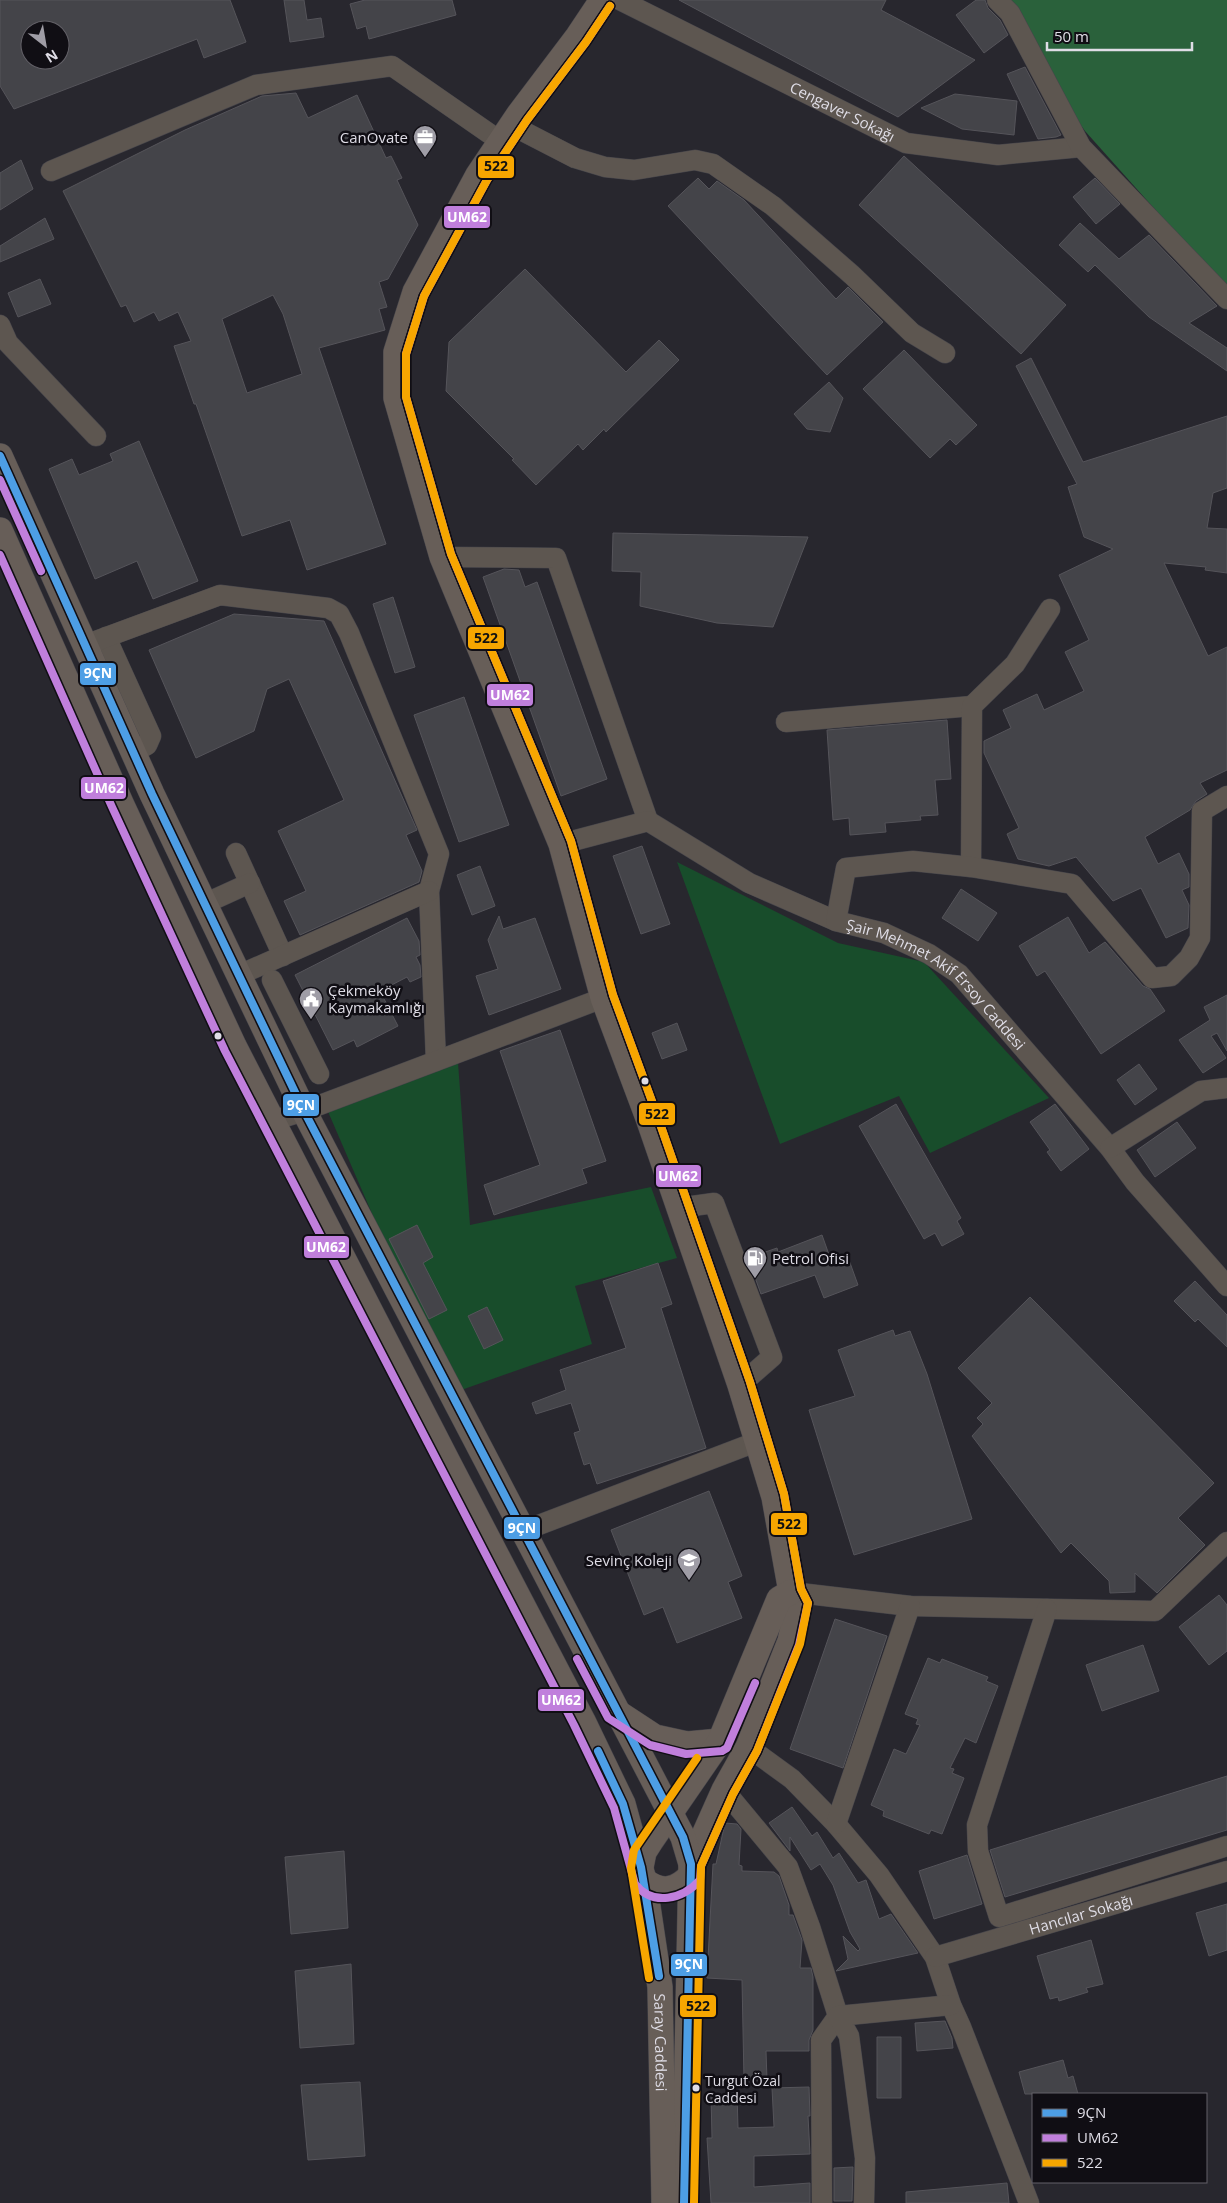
<svg xmlns="http://www.w3.org/2000/svg" width="1227" height="2203" viewBox="0 0 1227 2203" font-family="'Open Sans',sans-serif">
  <style>
    .green { fill: #184d2b }
    .forest { fill: #2a613b }
    .building { fill: #444449; stroke: #55545a; fill-rule: evenodd }
    .lines { fill: none; stroke-linecap: round; stroke-linejoin: round }
    .minor-casing { stroke: #46454b; stroke-width: 21 }
    .major-casing { stroke: #46454b; stroke-width: 26 }
    .minor { stroke: #5d5650; stroke-width: 20 }
    .major { stroke: #675e58; stroke-width: 25 }
    .bus-1-casing { stroke: #100e14; stroke-width: 11 }
    .bus-2-casing { stroke: #100e14; stroke-width: 11 }
    .bus-3-casing { stroke: #100e14; stroke-width: 11 }
    .bus-1 { stroke: #4d9ee5; stroke-width: 8 }
    .bus-2 { stroke: #c07fdc; stroke-width: 8 }
    .bus-3 { stroke: #f7a600; stroke-width: 8 }
    .bus-dot { fill: #dfdde6; stroke: #100e14; stroke-width: 2 }
    .labels { text-anchor: middle; dominant-baseline: central; stroke-width: 5; stroke-linejoin: round; paint-order: stroke }
    .bus-label { font-size: 14px; fill: #dfdde6; stroke: #100e14; text-anchor: start }
    .street-label { font-size: 15px; fill: #dfdde6; stroke: #100e14 }
    .poi-label { font-size: 15px; fill: #dfdde6; stroke: #100e14; text-anchor: end }
    .line-badge { stroke: #100e14; stroke-width: 2 }
    .badge-label { font-size: 14px; text-anchor: middle; font-weight: bold; fill: #fff }
    .pale-badge-label { font-size: 14px; text-anchor: middle; font-weight: bold; fill: #111 }
  </style>
  <rect width="100%" height="100%" fill="#28272e"/>
  <path class="green" d="M677 862 838 943 924 962 1049 1098 930 1153 899 1096 780 1144Z
    M457 1049 470 1225 651 1187 677 1258 575 1286 592 1344 450 1394 326 1107Z"/>
  <path class="forest" d="M989 0H1227V290L1085 131Z"/>
  <path class="building" d="M0 0H230L246 42 204 58 197 39 14 109 0 86ZM30 30H60V60H30Z
    M284 0H304L307 20 321 18 324 37 290 42Z
    M365 0H452L456 15 369 39 366 26 357 29 350 4Z
    M679 0H886L881 10 975 60 898 117Z
    M976 0H985L988 8 1000 20 1008 35 984 53 956 15Z
    M1025 67 1061 135 1056 137 1038 139 1007 74Z
    M296 93 308 118 357 95 386 158 391 156 402 178 397 180 418 225 388 279 379 282 387 307 379 309 385 330 319 348 386 544 307 570 290 520 242 536 196 404H194L174 346 191 341 178 312 159 321 154 312 134 322 126 305 121 307 63 191 185 130 262 96ZM273 295 283 314 302 374 247 393 222 319Z
    M955 94 1017 101 1014 135 962 129 921 108Z
    M904 156 1066 305 1021 354 859 205Z
    M21 160 33 189 0 210V173Z
    M698 178 709 189 717 181 744 200 836 299 848 287 883 322 827 375 668 206Z
    M1095 178 1120 204 1096 224 1073 197Z
    M45 218 54 239 0 262V246Z
    M1080 223 1119 259 1149 235 1217 306 1189 323 1227 348V371L1149 317 1095 265 1088 272 1059 245Z
    M525 269 626 372 659 340 679 360 606 432 604 429 583 450 578 444 536 485 512 460 514 459 446 391 449 342Z
    M40 279 51 304 18 317 8 293Z
    M904 350 977 425 956 445 950 439 930 458 863 389Z
    M1031 358 1083 462 1227 416V488L1213 493 1207 528 1227 529V573L1205 570 1206 567 1164 563 1208 656 1227 647V770L1200 783 1207 794 1196 801 1190 810 1145 837 1158 864 1179 853 1189 874V887L1182 890 1189 905 1188 928 1166 938 1141 888 1113 901 1076 857 1049 866 1018 859 1007 834 1019 828 984 753V741L1011 728 1003 710 1037 694 1044 710 1084 691 1065 652 1089 640 1059 575 1113 549 1084 537 1068 487 1077 484 1016 366Z
    M829 382 843 398 830 432 807 429 794 414Z
    M139 441 198 581 153 599 137 561 95 579 49 469 72 459 79 475 113 461 110 454Z
    M613 533 808 537 773 627 717 623 640 606 641 572 612 571Z
    M504 569 519 570 525 587 537 582 607 779 561 796 483 577Z
    M393 597 415 667 395 673 373 604Z
    M234 614 324 621 417 830 406 835 422 871 419 882 300 935 284 901 306 891 278 831 344 800 289 679 267 689 254 731 196 758 149 650Z
    M464 697 509 825 459 842 414 715Z
    M947 720 951 779 935 780 938 815 920 816 921 820 885 823 886 832 850 835 849 818 833 820 827 730Z
    M642 846 670 924 641 934 613 856Z
    M480 866 495 906 472 915 457 875Z
    M961 889 997 913 978 941 942 918Z
    M499 916 503 929 535 918 561 989 489 1015 476 976 498 969 488 940Z
    M1068 917 1089 953 1105 942 1143 986 1150 989 1165 1011 1101 1054 1045 971 1037 976 1019 946Z
    M407 918 419 941 420 955 416 957 420 965 421 977 410 982 407 977 380 991 398 1026 357 1047 354 1040 333 1050 295 975Z
    M1227 995V1051L1217 1033 1211 1036 1226 1058 1203 1073 1179 1040 1210 1020 1204 1007Z
    M677 1023 687 1050 662 1059 652 1033Z
    M560 1030 606 1161 582 1169 587 1183 494 1215 484 1185 540 1165 500 1051Z
    M1139 1064 1157 1089 1135 1105 1117 1080Z
    M896 1104 961 1218 957 1221 964 1234 942 1246 935 1233 924 1239 859 1126Z
    M1055 1104 1089 1149 1061 1171 1047 1152 1050 1150 1030 1122Z
    M1177 1122 1196 1148 1155 1177 1137 1150Z
    M417 1225 433 1257 423 1263 447 1310 429 1319 389 1239Z
    M822 1235 833 1266 849 1260 858 1285 824 1298 815 1275 761 1294 748 1258 777 1248 778 1252Z
    M658 1263 672 1304 661 1308 706 1448 597 1484 590 1463 584 1465 574 1433 580 1431 571 1403 536 1414 532 1403 566 1390 560 1370 626 1348 603 1281Z
    M1195 1281 1227 1315V1347L1198 1319 1195 1322 1174 1301Z
    M1030 1297 1214 1483 1178 1518 1205 1545 1157 1593 1135 1573V1592L1110 1593 1109 1581 1071 1543 1061 1553 972 1436 983 1424 977 1418 992 1403 958 1368Z
    M487 1307 503 1340 484 1349 468 1316Z
    M893 1330 895 1336 910 1331 927 1374 972 1519 854 1555 809 1410 855 1396 838 1350Z
    M709 1491 742 1576 728 1582 742 1618 677 1643 663 1607 644 1615 611 1530Z
    M1219 1595 1227 1605V1651L1209 1665 1179 1627Z
    M835 1619 887 1636 843 1768 790 1749Z
    M1143 1645 1159 1691 1102 1711 1086 1665Z
    M928 1658 940 1663 942 1659 988 1677 986 1681 998 1686 976 1743 965 1738 950 1768 954 1769 952 1773 964 1778 942 1834 931 1830 929 1834 883 1816 884 1811 871 1805 894 1749 906 1754 920 1725 916 1724 918 1719 905 1714Z
    M1227 1776V1830L1005 1897 990 1850Z
    M792 1807 812 1836 817 1832 833 1858 839 1853 858 1883 866 1880 879 1919 891 1914 918 1953 836 1971 848 1959 843 1936 858 1951 860 1949 850 1932 833 1885 820 1864 811 1870 790 1837V1851L769 1823Z
    M725 1823 737 1824 741 1829 739 1865 742 1866V1871L774 1872 779 1876 789 1905V1915H793L802 1940 800 1968H811L813 1977V2030L809 2040V2051H766L767 2080H744L742 1980 707 1978 713 1864H716Z
    M344 1851 348 1928 291 1934 285 1857Z
    M967 1855 982 1904 934 1919 919 1871Z
    M1227 1904V1950L1209 1956 1196 1913Z
    M1091 1940 1103 1984 1086 1988 1088 1992 1059 2001 1058 1997 1050 1999 1037 1956Z
    M351 1964 354 2044 300 2048 295 1971Z
    M945 2021 952 2038 953 2048 917 2051 915 2023Z
    M877 2037H901V2098H877Z
    M1063 2060 1068 2078 1073 2076 1078 2094H1025L1019 2072Z
    M360 2082 365 2156 308 2160 301 2085Z
    M809 2087 810 2116H808L810 2154 754 2156V2187L810 2183V2203H711L707 2138H712L711 2095 737 2094 738 2128 774 2127 772 2088Z
    M853 2167 852 2201H834V2168Z
    M1007 2183 1009 2203H906V2192Z"/>
  <g class="lines">
    <g class="minor-casing">
      <g id="minor">
        <path id="s1" d="M620 0 906 143 998 155 1081 147"/>
        <path d="M997 0 1010 13 1081 147 1227 299"/>
        <path d="M511 125 575 158 605 167 634 170 695 160 713 164 773 206 852 275 912 333 945 353"/>
        <path d="M51 171 256 85 392 66 500 141"/>
        <path d="M0 325 8 343 96 436"/>
        <path d="M442 557 556 558 648 821"/>
        <path d="M106 637 151 736 147 745 133 753"/>
        <path d="M85 645 220 595 328 608 339 614 349 633 439 854 429 891 436 1061"/>
        <path d="M786 722 972 706"/>
        <path id="s2" d="M561 844 648 821 749 883 836 921 884 933 929 954 959 974 1110 1148 1135 1182 1227 1286"/>
        <path d="M236 853 283 956"/>
        <path d="M971 867 972 706 1015 664 1050 609"/>
        <path d="M204 904 250 883"/>
        <path d="M836 921 846 868 913 861 971 867 1072 884 1152 978 1171 976 1189 958 1200 938 1202 811 1227 796"/>
        <path d="M239 975 429 891"/>
        <path d="M272 980 319 1074"/>
        <path d="M272 1121 304 1111 603 998"/>
        <path d="M1110 1148 1201 1091 1227 1088"/>
        <path d="M678 1208 714 1203 772 1357 740 1385"/>
        <path d="M523 1531 756 1442"/>
        <path d="M791 1592 910 1606 1155 1611 1227 1542"/>
        <path d="M1047 1609 977 1825 978 1851 999 1917 1227 1846"/>
        <path d="M748 1747 792 1779 836 1824 879 1875 935 1957 951 2005 961 2027 1029 2203"/>
        <path d="M724 1790 788 1867 810 1927 838 2016 821 2040 822 2203"/>
        <path d="M836 1824 910 1606"/>
        <path id="s3" d="M935 1957 1227 1871"/>
        <path d="M864 2203 865 2158 849 2036 838 2016 951 2005"/>
      </g>
    </g>
    <g class="major-casing">
      <g id="major">
        <path d="M602 0 578 36 519 114 478 175 415 292 396 352V398L442 557 561 844 603 998 648 1118 740 1385 774 1497 791 1592 798 1605 790 1641 748 1747 724 1790 691 1864"/>
        <path d="M0 456 152 794 304 1111 683 1837 691 1864 684 2203"/>
        <path id="s4" d="M0 530 121 803 234 1046 450 1466 583 1721 623 1804 644 1880 660 1987 664 2203"/>
        <path d="M620 1714 655 1737 687 1744 720 1741"/>
        <path d="M641 1867 644 1852 651 1841 720 1741 779 1599 791 1592"/>
        <path d="M644 1880C661 1894 676 1891 691 1875"/>
      </g>
    </g>
    <use href="#minor" class="minor"/>
    <use href="#major" class="major"/>
    <g class="bus-1-casing">
      <path id="bus-1" d="M0 456 152 794 304 1111 683 1837 691 1864 684 2203
        M598 1751 623 1804 641 1867 659 1976"/>
    </g>
    <g class="bus-2-casing">
      <path id="bus-2" d="M0 480 41 571
        M0 555 112 807 225 1051 574 1725 614 1808 635 1884C653 1907 683 1899 700 1880L701 1866 733 1794 757 1751 799 1645 808 1603 801 1589 784 1494 750 1382 657 1115 613 995 571 841 451 554 406 397V354L424 296 487 180 527 120 586 42 610 6
        M577 1659 608 1718 650 1745 686 1754 722 1751 727 1748 755 1683"/>
    </g>
    <g class="bus-3-casing">
      <path id="bus-3" d="M610 6 586 42 527 120 487 180 424 296 406 354V397L451 554 571 841 613 995 657 1115 750 1382 784 1494 801 1589 808 1603 800 1644 757 1751 733 1794 701 1866 694 2203
        M649 1978 631 1868 634 1850 697 1758"/>
    </g>
    <use href="#bus-1" class="bus-1"/>
    <use href="#bus-2" class="bus-2"/>
    <use href="#bus-3" class="bus-3"/>
  </g>
  <defs>
    <g id="office-pin" transform="scale(1.25)"><path d="M0 17L-7.5 6A9.5 9.5 0 1 1 7.5 6Z" fill="#9f9da6" stroke="#100e14"/><path d="M-6-3h4V-5.5h4V-3h4V5H-6ZM-1-4.5V-3h2v-1.5ZM-6 0V1H6V0Z" fill="#fff"/></g>
    <g id="civic-pin" transform="scale(1.25)"><path d="M0 17L-7.5 6A9.5 9.5 0 1 1 7.5 6Z" fill="#9f9da6" stroke="#100e14"/><path d="M-.6-6.5H3V-4.5H.6V-3L4-1V1h2V6H-6V1h2V-1L-.6-3ZM-1.2 2.5V6h2.4V2.5Z" fill="#fff"/></g>
    <g id="fuel-pin" transform="scale(1.25)"><path d="M0 17L-7.5 6A9.5 9.5 0 1 1 7.5 6Z" fill="#9f9da6" stroke="#100e14"/><path d="M-5.5-6h7V0h2V4h1.3V-2.5L3-4.5l.8-.8L6-3V5H2.5V1h-1V6h-7ZM-4.2-4.7v3.2H.2V-4.7Z" fill="#fff"/></g>
    <g id="university-pin" transform="scale(1.25)"><path d="M0 17L-7.5 6A9.5 9.5 0 1 1 7.5 6Z" fill="#9f9da6" stroke="#100e14"/><path d="M0-5L7-2L0 1L-7-2ZM-4 1L0 2.5L4 1V4Q0 6-4 4Z" fill="#fff"/></g>
  </defs>
  <g fill-rule="evenodd">
    <use href="#office-pin" x="425" y="137"/>
    <use href="#civic-pin" x="311" y="999"/>
    <use href="#fuel-pin" x="755" y="1258"/>
    <use href="#university-pin" x="689" y="1560"/>
  </g>
  <g class="bus-dot">
    <circle cx="218" cy="1036" r="4.5"/>
    <circle cx="645" cy="1081" r="4.5"/>
    <circle cx="696" cy="2088" r="4.5"/>
  </g>
  <g class="labels">
    <g class="bus-label">
      <text x="705" y="2080">Turgut Özal<tspan x="705" dy="17">Caddesi</tspan></text>
    </g>
    <g class="street-label">
      <text stroke="none"><textPath href="#s1" startOffset="249">Cengaver Sokağı</textPath></text>
      <text stroke="none"><textPath href="#s2" startOffset="425">Şair Mehmet Akif Ersoy Caddesi</textPath></text>
      <text stroke="none"><textPath href="#s3" startOffset="152">Hancılar Sokağı</textPath></text>
      <text stroke="none"><textPath href="#s4" startOffset="1661">Saray Caddesi</textPath></text>
    </g>
    <g class="poi-label">
      <text x="408" y="137">CanOvate</text>
      <text x="328" y="990" text-anchor="start">Çekmeköy<tspan x="328" dy="17">Kaymakamlığı</tspan></text>
      <text x="772" y="1258" text-anchor="start">Petrol Ofisi</text>
      <text x="672" y="1560">Sevinç Koleji</text>
    </g>
  </g>
  <g class="line-badge">
    <rect x="477" y="155" width="38" height="24" rx="5" fill="#f7a600"/>
    <rect x="443" y="205" width="48" height="24" rx="5" fill="#c07fdc"/>
    <rect x="467" y="626" width="38" height="24" rx="5" fill="#f7a600"/>
    <rect x="79" y="662" width="38" height="24" rx="5" fill="#4d9ee5"/>
    <rect x="486" y="683" width="48" height="24" rx="5" fill="#c07fdc"/>
    <rect x="80" y="776" width="47" height="24" rx="5" fill="#c07fdc"/>
    <rect x="282" y="1093" width="38" height="24" rx="5" fill="#4d9ee5"/>
    <rect x="638" y="1102" width="38" height="24" rx="5" fill="#f7a600"/>
    <rect x="655" y="1164" width="47" height="24" rx="5" fill="#c07fdc"/>
    <rect x="303" y="1235" width="47" height="24" rx="5" fill="#c07fdc"/>
    <rect x="770" y="1512" width="38" height="24" rx="5" fill="#f7a600"/>
    <rect x="503" y="1516" width="38" height="24" rx="5" fill="#4d9ee5"/>
    <rect x="537" y="1688" width="48" height="24" rx="5" fill="#c07fdc"/>
    <rect x="670" y="1953" width="38" height="24" rx="5" fill="#4d9ee5"/>
    <rect x="679" y="1994" width="38" height="24" rx="5" fill="#f7a600"/>
  </g>
  <g class="badge-label">
    <text x="467" y="222">UM62</text>
    <text x="98" y="678">9ÇN</text>
    <text x="510" y="700">UM62</text>
    <text x="104" y="793">UM62</text>
    <text x="301" y="1110">9ÇN</text>
    <text x="678" y="1181">UM62</text>
    <text x="326" y="1252">UM62</text>
    <text x="522" y="1533">9ÇN</text>
    <text x="561" y="1705">UM62</text>
    <text x="689" y="1969">9ÇN</text>
  </g>
  <g class="pale-badge-label">
    <text x="496" y="171">522</text>
    <text x="486" y="643">522</text>
    <text x="657" y="1119">522</text>
    <text x="789" y="1529">522</text>
    <text x="698" y="2011">522</text>
  </g>
  <rect x="1032" y="2093" width="175" height="90" fill="#100e14" stroke="#636168"/>
  <rect x="1042" y="2109" width="25" height="8" fill="#4d9ee5" stroke="#636168"/>
  <text x="1077" y="2118" font-size="15" fill="#dfdde6">9ÇN</text>
  <rect x="1042" y="2134" width="25" height="8" fill="#c07fdc" stroke="#636168"/>
  <text x="1077" y="2143" font-size="15" fill="#dfdde6">UM62</text>
  <rect x="1042" y="2159" width="25" height="8" fill="#f7a600" stroke="#636168"/>
  <text x="1077" y="2168" font-size="15" fill="#dfdde6">522</text>
  <g transform="translate(45 45) rotate(149)"><circle r="24" fill="#100e14" stroke="#636168"/>
  <path d="M0-4L9 19L0 12L-9 19Z" fill="#9f9da6"/>
  <text y="-8" font-size="14" font-weight="bold" text-anchor="middle" fill="#dfdde6">N</text>
  </g>
  <path d="M1047 42v8h145v-8" fill="none" stroke="#dfdde6" stroke-width="2.5"/>
  <text x="1054" y="42" font-size="15" fill="#dfdde6" stroke="#100e14" stroke-width="4" paint-order="stroke">50 m</text>
</svg>
